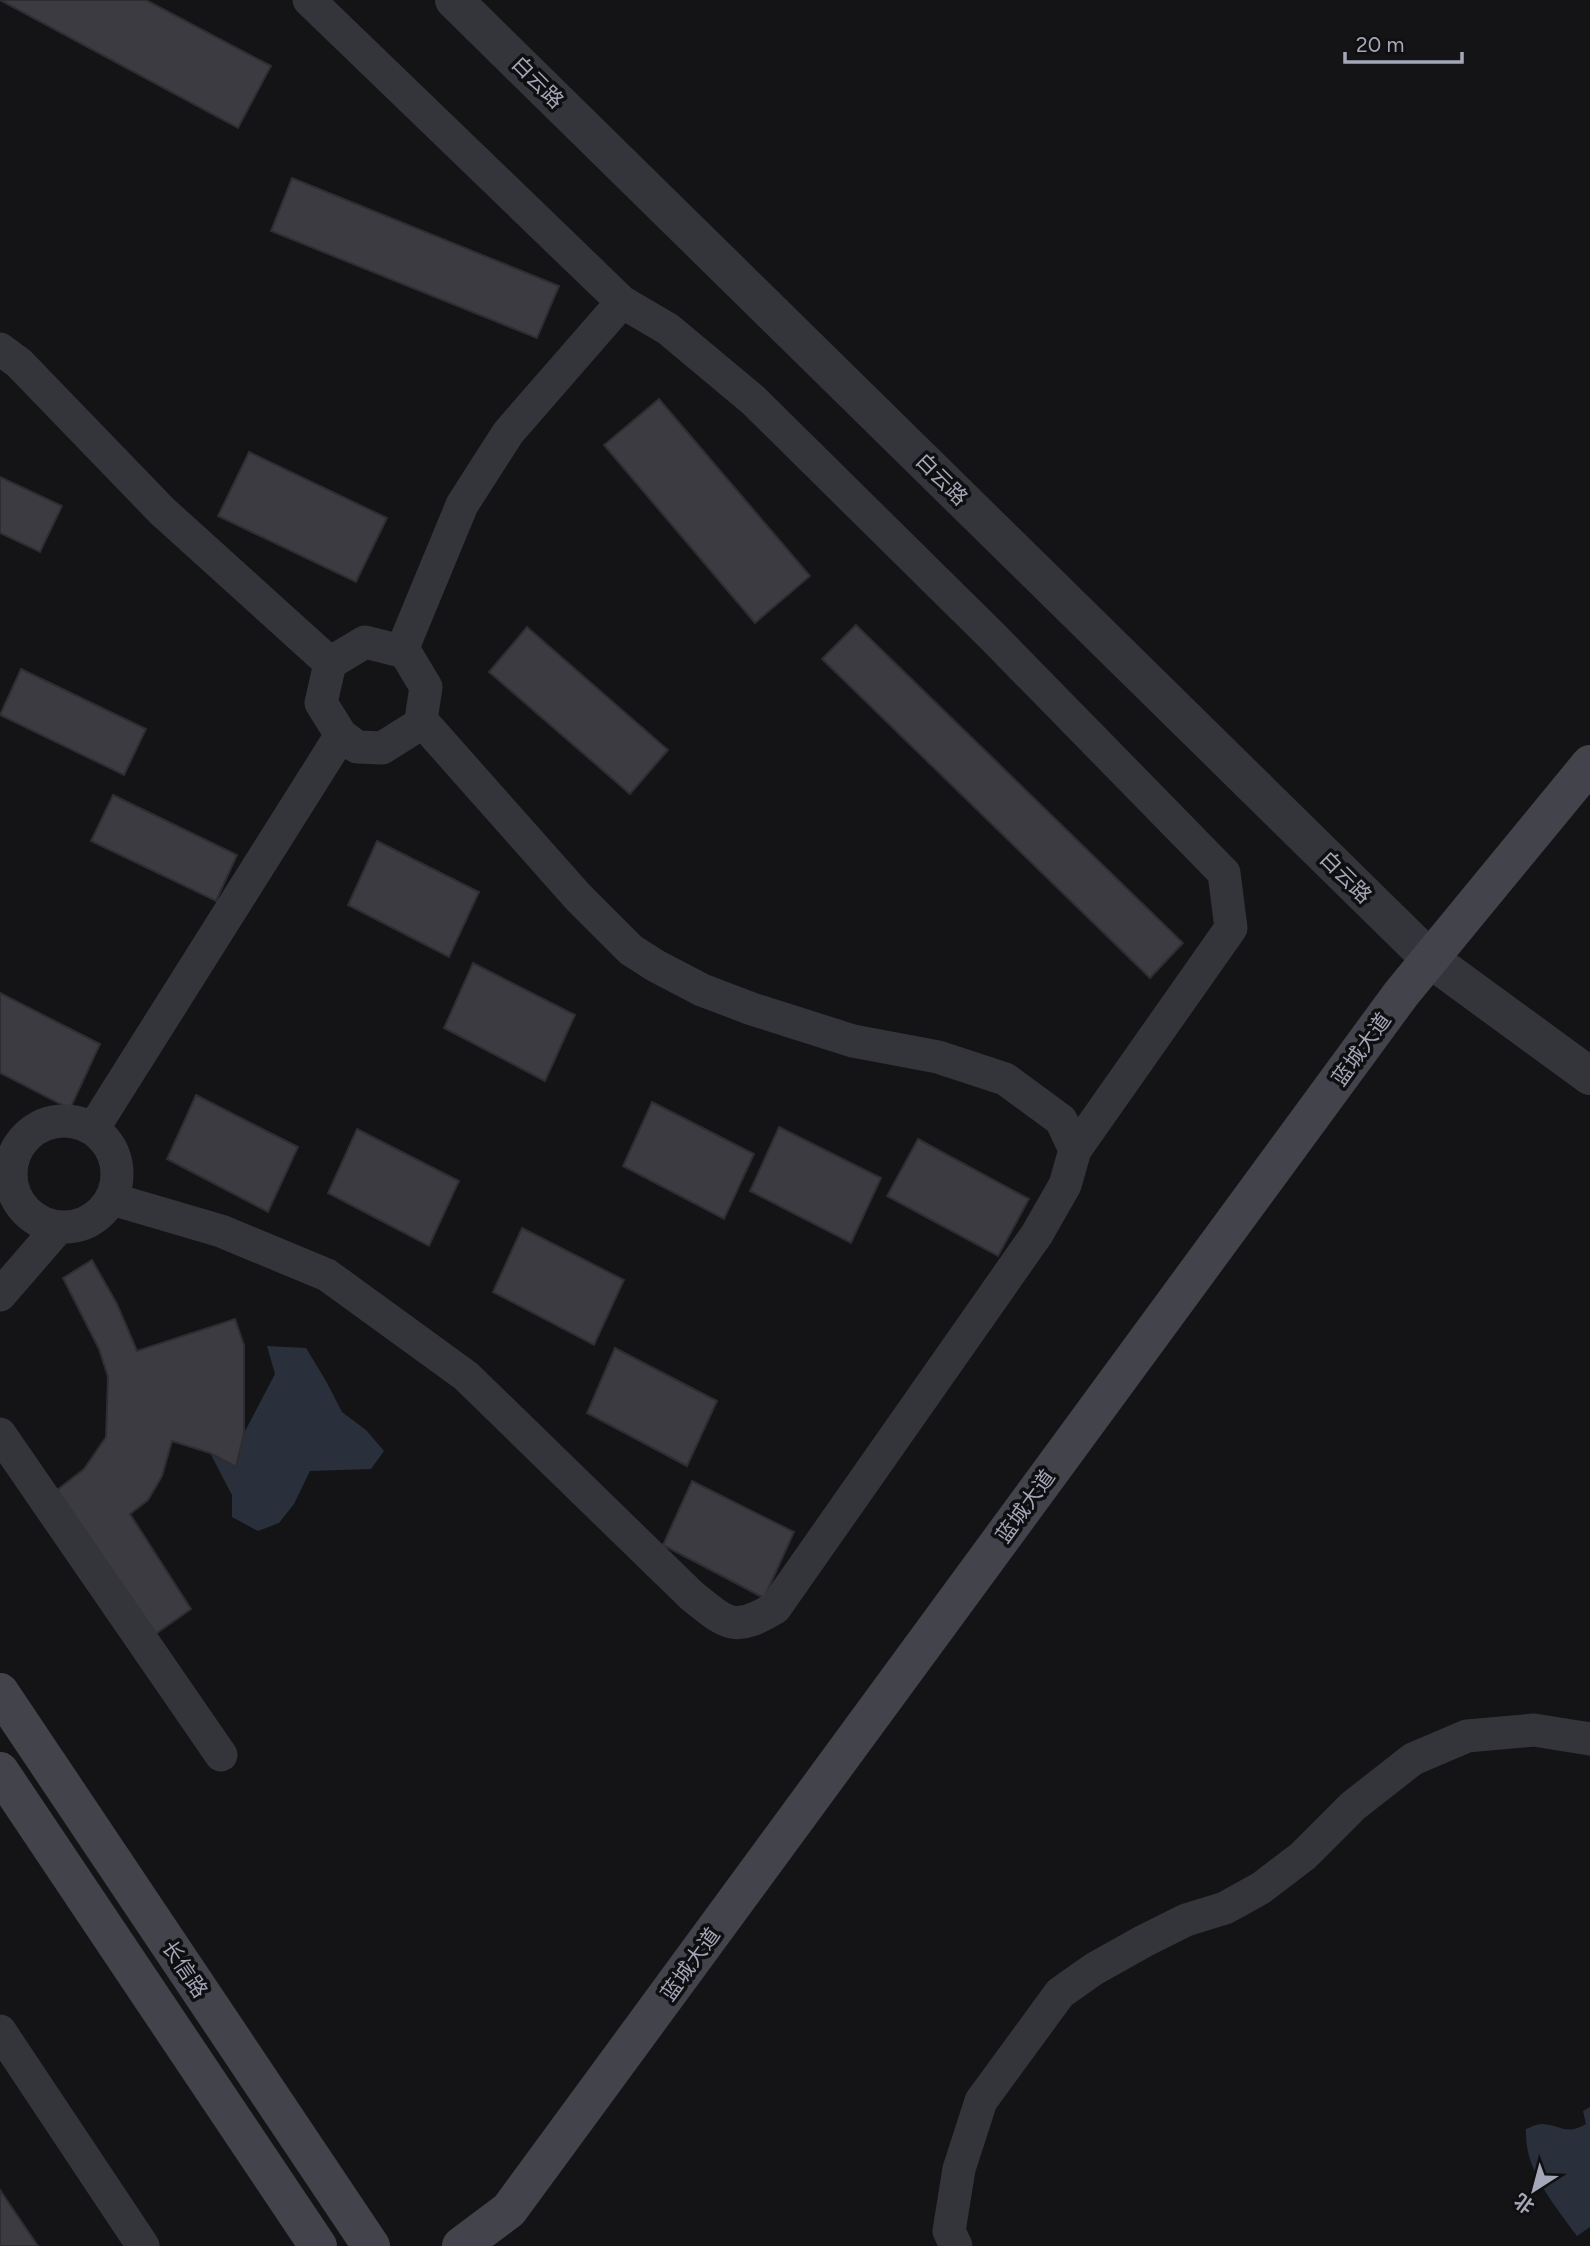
<svg xmlns="http://www.w3.org/2000/svg" width="1590" height="2246" viewBox="0 0 1590 2246" font-family="Figtree,'Noto Sans SC',sans-serif">
  <style>
    .water { fill: #29303b }
    .building { fill: #3b3b41; stroke: #2e2d32; stroke-width: 2 }
    .lines { fill: none; stroke-linecap: round; stroke-linejoin: round }
    .minor { stroke: #34343b; stroke-width: 33 }
    .tertiary { stroke: #34343b; stroke-width: 38 }
    .secondary { stroke: #42434b; stroke-width: 38 }
    .labels { text-anchor: middle; dominant-baseline: central; stroke-width: 7; stroke-linejoin: round; paint-order: stroke }
    .street-label { font-size: 21px; fill: #a4a7b7; stroke: #0f0f11 }
  </style>
  <rect width="100%" height="100%" fill="#141416"/>
  <path class="water" d="M267 1346 306 1348 326 1381 342 1412 366 1430 384 1451 371 1469 310 1471 294 1504 279 1523 258 1531 232 1517V1495L210 1453 236 1467 244 1433 275 1374Z
    M1590 2107V2227L1577 2236C1554 2204 1524 2170 1526 2129 1531 2127 1537 2124 1542 2124 1562 2125 1565 2136 1586 2124L1583 2111Z"/>
  <path class="building" d="M0 0H146L271 66 238 128Z
    M292 178 559 286 537 338 271 231Z
    M659 399 810 576 755 623 604 445Z
    M249 452 387 518 356 582 218 516Z
    M0 477 62 506 40 552 0 533Z
    M856 625 1183 943 1150 978 822 659Z
    M527 627 668 750 630 794 489 672Z
    M21 669 146 729 124 775 0 715Z
    M113 795 237 855 216 901 91 841Z
    M377 841 479 892 449 957 348 905Z
    M473 963 575 1015 545 1081 444 1028Z
    M0 993 100 1044 70 1109 0 1073Z
    M196 1095 298 1147 268 1212 167 1159Z
    M652 1102 754 1154 724 1219 623 1166Z
    M779 1127 881 1178 851 1243 750 1191Z
    M357 1129 459 1181 429 1246 328 1193Z
    M918 1139 1029 1199 998 1256 887 1196Z
    M522 1228 624 1280 594 1345 493 1292Z
    M92 1260 117 1304 137 1351 235 1319 244 1345V1433L236 1467 210 1453 172 1441 162 1476 148 1500 130 1514 191 1609 154 1635 57 1490 84 1469 106 1437 108 1377 99 1349 63 1278Z
    M615 1348 717 1401 687 1466 587 1413Z
    M692 1481 794 1532 764 1598 663 1545Z
    M0 2190 38 2246H0Z"/>
  <g class="lines">
    <path class="minor" d="M309 0 622 302 668 329 753 400 993 637 1224 873 1231 928 1075 1150
      M0 349 19 363 162 511 330 663
      M365 642 405 652 426 687 421 720 417 726 382 748 357 747 341 735 321 703 330 663Z
      M402 650 462 505 508 433 622 302
      M11 1174a53 53 0 1 1 106 0a53 53 0 1 1-106 0Z
      M93 1129 341 735
      M112 1199 221 1231 327 1275 466 1376 692 1596C727 1624 734 1633 775 1608L1037 1234 1065 1185 1075 1150 1061 1120 1005 1079 938 1057 853 1041 752 1009 702 990 656 966 631 950 578 897 421 720
      M0 1295 58 1228
      M0 1434 221 1755
      M0 2031 143 2246
      M956 2246 949 2231 959 2169 981 2101 1060 1993 1094 1969 1144 1941 1186 1920 1225 1908 1261 1888 1303 1856 1353 1806 1413 1759 1467 1736 1534 1730 1590 1739"/>
    <path class="tertiary" d="M454 0 1430 959 1590 1076"/>
    <path class="secondary" d="M0 1692 371 2246
      M0 1771 318 2246
      M461 2246 509 2210 1401 994 1590 764"/>
  </g>
  <g class="labels">
    <g class="street-label">
      <text transform="translate(538 82) rotate(45)">白云路</text>
      <text transform="translate(942 479) rotate(45)">白云路</text>
      <text transform="translate(1346 877) rotate(45)">白云路</text>
      <text transform="translate(1361 1049) rotate(-54)">蓝城大道</text>
      <text transform="translate(1025 1506) rotate(-54)">蓝城大道</text>
      <text transform="translate(690 1964) rotate(-54)">蓝城大道</text>
      <text transform="translate(185 1969) rotate(56)">长信路</text>
    </g>
  </g>
  <g transform="translate(1534 2190) rotate(216)" stroke="#0f0f11" stroke-width="5" paint-order="stroke">
  <path d="M0-5L12 26L0 18L-12 26Z" fill="#a4a7b7"/>
  <text y="-10" font-size="19" font-weight="bold" text-anchor="middle" fill="#a4a7b7">北</text>
  </g>
  <path d="M1345 52v10h117v-10" fill="none" stroke="#a4a7b7" stroke-width="3.5"/>
  <text x="1356" y="52" font-size="21" fill="#a4a7b7" stroke="#0f0f11" stroke-width="5" paint-order="stroke">20 m</text>
</svg>
